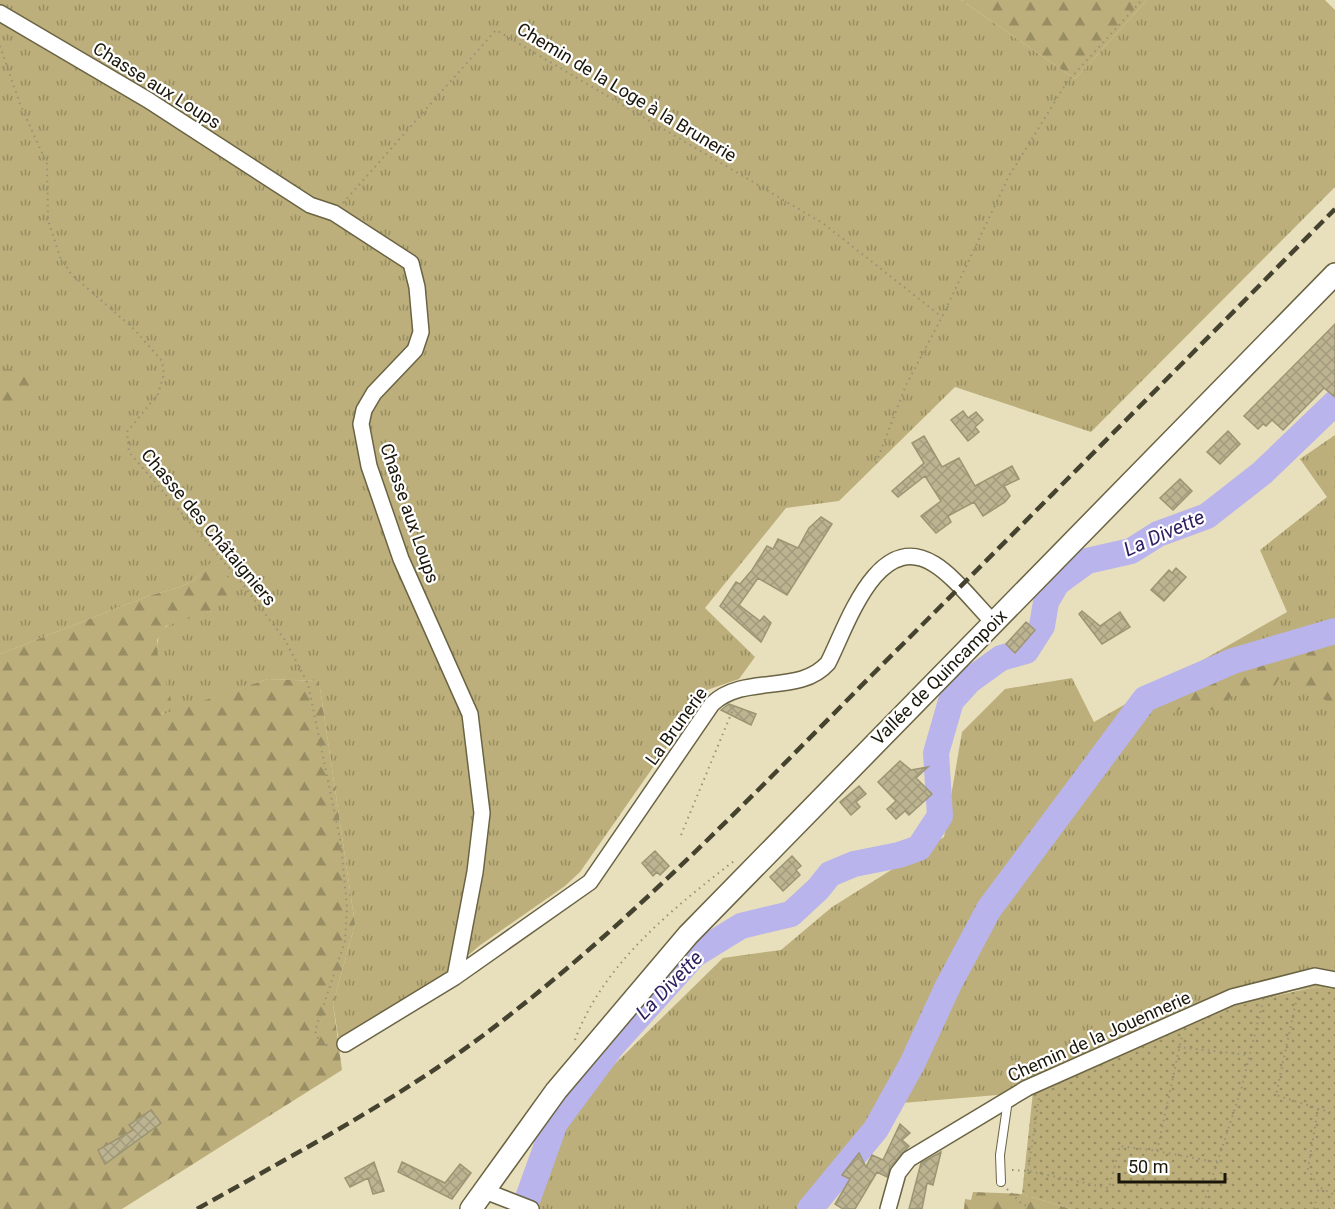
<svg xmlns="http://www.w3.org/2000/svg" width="1335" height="1209" viewBox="0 0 1335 1209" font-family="Roboto,sans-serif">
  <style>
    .grass { fill: url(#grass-tufts) }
    .forest { fill: url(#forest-firs) }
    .garden { fill: url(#garden-dots) }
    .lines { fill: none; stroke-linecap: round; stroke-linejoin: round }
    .river { stroke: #b9b4eb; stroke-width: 26 }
    .building { fill: url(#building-cross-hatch); stroke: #9c9472; stroke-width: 1.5 }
    .lane-casing { stroke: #6b6444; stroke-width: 10 }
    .street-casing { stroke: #6b6444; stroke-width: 18 }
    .secondary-casing { stroke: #6b6444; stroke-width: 24 }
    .path { stroke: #989277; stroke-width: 2; stroke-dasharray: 1.5 4.5; stroke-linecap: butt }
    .lane { stroke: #fff; stroke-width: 8 }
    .street { stroke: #fff; stroke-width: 15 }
    .secondary { stroke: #fff; stroke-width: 21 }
    .rail { stroke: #464230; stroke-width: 4.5; stroke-dasharray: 12 6; stroke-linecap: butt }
    .labels { text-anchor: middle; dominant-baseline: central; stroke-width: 4.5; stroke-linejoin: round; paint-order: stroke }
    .street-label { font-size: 18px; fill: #1a170a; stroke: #fff }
    .water-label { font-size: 20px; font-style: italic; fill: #2d1f5d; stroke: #fff }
  </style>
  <defs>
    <pattern id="grass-tufts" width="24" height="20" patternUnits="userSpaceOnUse" patternTransform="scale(1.5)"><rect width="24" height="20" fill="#bcaf7b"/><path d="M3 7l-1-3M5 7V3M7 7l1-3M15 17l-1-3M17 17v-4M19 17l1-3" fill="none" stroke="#988d63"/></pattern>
    <pattern id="forest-firs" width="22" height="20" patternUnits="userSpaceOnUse" patternTransform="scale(1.5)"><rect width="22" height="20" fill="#bcaf7b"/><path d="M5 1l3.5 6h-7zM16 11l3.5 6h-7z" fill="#988d63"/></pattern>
    <pattern id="garden-dots" width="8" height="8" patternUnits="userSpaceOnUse" patternTransform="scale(1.5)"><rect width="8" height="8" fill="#bcaf7b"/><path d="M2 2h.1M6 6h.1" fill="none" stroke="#988d63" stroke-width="1.8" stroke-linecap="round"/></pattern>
    <pattern id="building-cross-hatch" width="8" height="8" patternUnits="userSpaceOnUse" patternTransform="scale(1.5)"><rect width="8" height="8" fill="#bcb491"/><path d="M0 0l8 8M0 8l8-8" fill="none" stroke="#a19a7c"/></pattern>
  </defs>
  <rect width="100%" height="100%" fill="#e8e0bc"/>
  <path class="grass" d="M0 0H961L1075 79 1147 0H1325L1335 10V187L1091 432 955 387 839 501 786 508 705 608 755 657 739 679 707 690 580 872 565 886 479 946 442 978 339 1042 333 1004 355 924 319 681 268 679 161 716 171 703C166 683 145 641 167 626 178 618 199 615 212 611L213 561 194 580 180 587 148 596 0 654Z
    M1335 435V989L1317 987 1292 991 1216 1014 1033 1092 890 1104 820 1209H527L528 1196 575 1103 723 958 781 950 832 907 944 837 962 732 1005 689 1072 678 1094 722 1287 612 1260 550 1327 497 1300 459Z"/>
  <path class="forest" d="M961 0H1147L1075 79Z
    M0 370C18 368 34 372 32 394L23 400 0 406Z
    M213 560 236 587 212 611 166 626 157 640 158 656 172 703 161 715 268 679 319 681 355 924 333 1004 342 1070 122 1209H0V654L148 596 180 587 194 580Z
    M1277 629 1302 641 1335 631V705L1280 677 1273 689 1238 690 1219 710 1180 709 1105 752 1145 699 1233 661Z
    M973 1192 1022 1194 1071 1209H964L965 1199 971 1200Z"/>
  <path class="garden" d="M1317 987 1335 989V1209H1071L1022 1194 1033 1092C1125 1052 1218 1004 1317 987Z"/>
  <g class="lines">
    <path class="river" d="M524 1209 555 1123 612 1046 694 955 741 926 791 914 818 889 830 874 854 864 899 855 919 848 940 816 936 753 951 701 969 681 1001 658 1026 651 1042 626 1046 602 1057 583 1087 561 1131 551 1158 534 1207 516 1262 473 1335 403
      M810 1209 876 1129 912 1064 948 986 989 909 1145 699 1233 661 1335 631"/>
  </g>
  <path class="building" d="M1335 324V397L1324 388 1283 430 1272 420 1266 426 1263 424 1258 429 1244 416Z
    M963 411 968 418 976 412 983 420 975 427 979 432 968 441 951 420Z
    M1228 431 1240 444 1220 464 1207 452Z
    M924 436 942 467 959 458 975 486 1012 466 1019 479 1004 486 1010 496 1005 502 983 516 974 502 948 516 951 522 936 533 921 516 941 501 925 476 898 497 892 491 924 463 912 443Z
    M1180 479 1192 491 1173 510 1160 498Z
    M821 517 832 524 787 595 758 578 739 605 760 621 764 616 771 623 761 642 720 606 736 582 740 584 752 570 767 546 773 549 778 539 798 548 809 528Z
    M1176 568 1186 577 1164 601 1151 590 1169 570 1172 573Z
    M1082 611 1100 626 1120 612 1130 627 1102 644 1079 614Z
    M1026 622 1035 630 1015 653 1006 644Z
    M729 704 756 714 751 725 721 710Z
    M900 761 911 770 928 767 916 778 932 794 909 815 905 811 896 819 887 809 896 801 878 782Z
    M859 786 866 794 856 802 860 807 851 815 840 802Z
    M655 851 669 866 660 875 657 872 653 876 642 863Z
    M792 856 801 866 796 870 800 875 783 891 770 877Z
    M151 1110 161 1123 105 1164 98 1150 133 1130 129 1125Z
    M900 1124 910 1133 902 1140 909 1146 890 1167 887 1177 877 1172 855 1209H843L835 1204 850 1179 842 1175 859 1153 866 1167 872 1155 883 1160Z
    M941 1152 933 1185 927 1183 922 1209H909L921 1163Z
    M374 1162 384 1191 373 1194 368 1178 350 1187 345 1178Z
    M402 1162 445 1183 460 1164 471 1173 452 1199 398 1172Z"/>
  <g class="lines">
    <g class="lane-casing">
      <path id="lane" d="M1001 1182 1000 1155 1008 1100"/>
    </g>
    <g class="street-casing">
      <path id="street" d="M0 13 148 100 310 205 334 213 411 263 417 287 421 332 415 350 374 393 364 410 361 424 369 466 401 559 470 714 482 813 475 872 455 977
        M345 1044 455 977 590 882 712 704C745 673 799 696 828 663 847 626 877 529 934 564 954 576 976 605 993 622
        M485 1191 531 1209
        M888 1209 898 1173 909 1159 1027 1088 1232 997 1315 976 1335 980"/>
    </g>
    <g class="secondary-casing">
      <path id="secondary" d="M471 1209 556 1091 688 935 1335 274"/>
    </g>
    <path class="path" d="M0 46 20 104 47 164 48 220 60 257 71 274 134 329 162 361 164 374 158 394 127 432 129 452 241 582 285 640 308 684 341 844 347 908 345 941 315 1031 320 1042 331 1047
      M343 203 496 30 824 224 942 317
      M876 463 906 385 942 317 1009 176 1067 82 1142 0
      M681 835 734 707
      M1297 997 1276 1095 1335 1114
      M575 1040C603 964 672 909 734 861
      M1178 1047 1249 1055
      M1318 1109 1308 1169 1319 1187 1335 1195
      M1157 1151 1215 1162 1218 1160 1241 1090 1262 1005
      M1012 1170 1028 1171 1109 1188 1120 1146 1157 1151 1182 1036
      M1028 1171 1039 1098
      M1007 1189 1022 1204 1035 1209
      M1202 1209 1218 1160
      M1314 1209 1319 1187"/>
    <use href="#lane" class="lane"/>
    <use href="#street" class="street"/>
    <use href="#secondary" class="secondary"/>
    <path class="rail" d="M197 1209C295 1154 395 1101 485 1034 626 928 747 801 871 676 1026 521 1181 365 1335 209"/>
  </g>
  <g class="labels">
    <g class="street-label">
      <text transform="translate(157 85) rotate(32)">Chasse aux Loups</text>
      <text transform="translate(627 92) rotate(31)">Chemin de la Loge à la Brunerie</text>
      <text transform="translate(410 513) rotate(71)">Chasse aux Loups</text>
      <text transform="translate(209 527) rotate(50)">Chasse des Châtaigniers</text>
      <text transform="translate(939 677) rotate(-45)">Vallée de Quincampoix</text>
      <text transform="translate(676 726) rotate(-54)">La Brunerie</text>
      <text transform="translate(1099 1036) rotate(-24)">Chemin de la Jouennerie</text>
    </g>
    <g class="water-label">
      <text transform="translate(1164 533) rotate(-24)">La Divette</text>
      <text transform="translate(669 985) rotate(-46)">La Divette</text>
    </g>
  </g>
  <path d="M1119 1173v9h106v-9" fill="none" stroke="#1a170a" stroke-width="3"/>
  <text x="1128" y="1173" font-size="18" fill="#1a170a" stroke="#ffffff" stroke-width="4.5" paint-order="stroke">50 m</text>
</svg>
